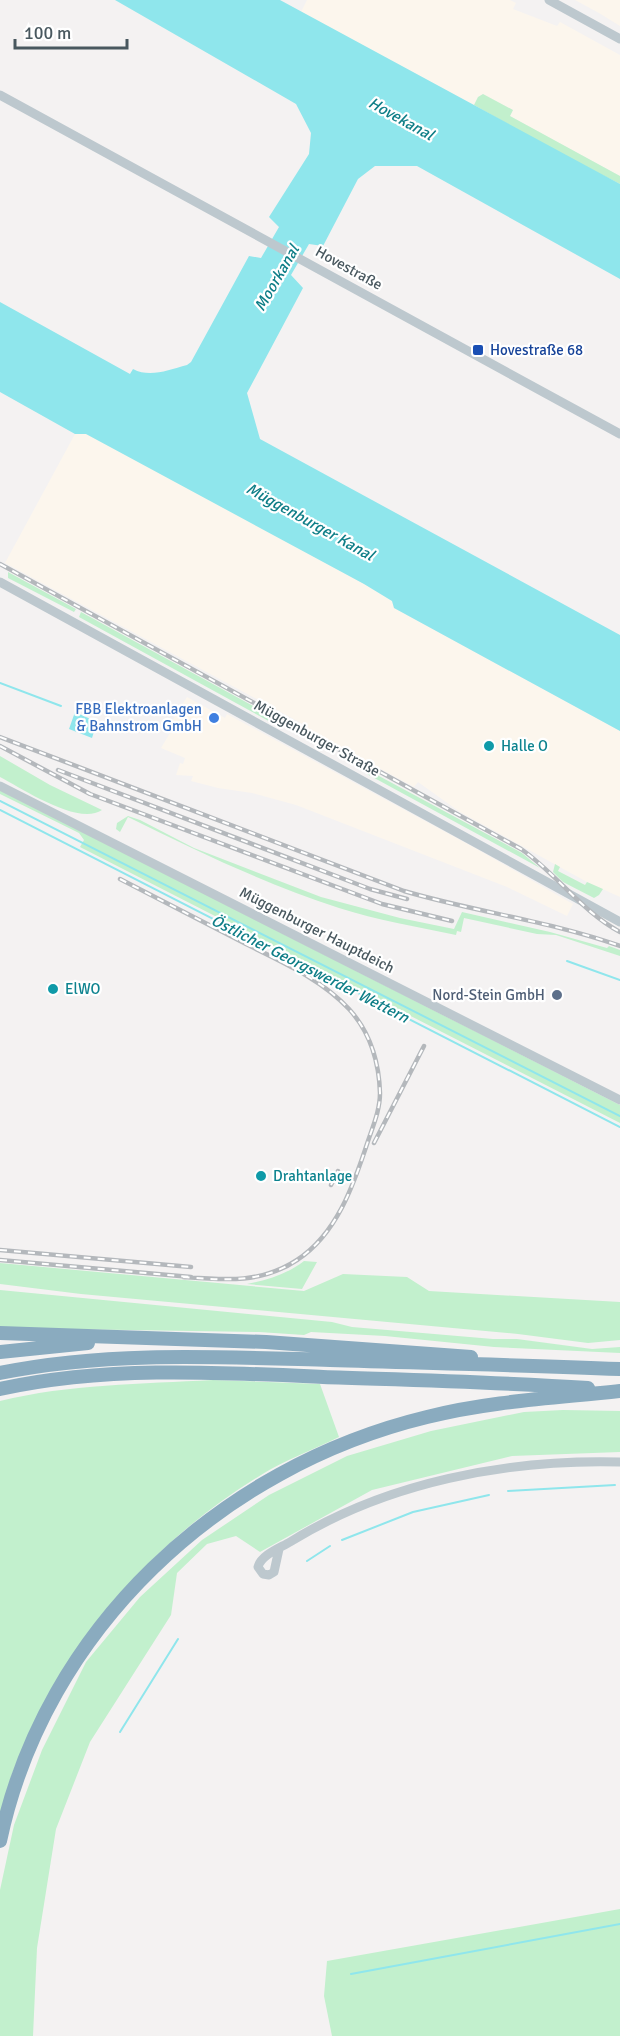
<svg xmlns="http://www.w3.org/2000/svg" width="620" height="2036" viewBox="0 0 620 2036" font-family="Signika,sans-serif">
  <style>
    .commercial { fill: #fcf6ed }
    .green { fill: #c2f0cd }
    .water { fill: #8fe6ec }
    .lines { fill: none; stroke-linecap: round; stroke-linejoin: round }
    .stream { stroke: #8fe6ec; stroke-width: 2 }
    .minor { stroke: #bdc8ce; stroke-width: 9 }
    .highway { stroke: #8aabbf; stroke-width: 14 }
    .rail-casing { stroke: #b4b8bc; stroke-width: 4.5 }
    .rail { stroke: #fff; stroke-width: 2; stroke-dasharray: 7; stroke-linecap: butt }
    .transit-dot { fill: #1a4fb4; stroke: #fff; stroke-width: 2 }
    .shop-dot { fill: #3f7fe0; stroke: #fff; stroke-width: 2 }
    .culture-dot { fill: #0f9aa8; stroke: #fff; stroke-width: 2 }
    .service-dot { fill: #5c6f8a; stroke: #fff; stroke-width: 2 }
    .labels { text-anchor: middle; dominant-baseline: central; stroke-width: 4.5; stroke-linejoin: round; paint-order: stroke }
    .street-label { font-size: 15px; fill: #49585f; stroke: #fff }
    .transit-label { font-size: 15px; fill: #164399; stroke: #fff; text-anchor: start }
    .shop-label { font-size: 15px; fill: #366cbe; stroke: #fff; text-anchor: end }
    .culture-label { font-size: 15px; fill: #0d838f; stroke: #fff; text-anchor: start }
    .service-label { font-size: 15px; fill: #4e5e75; stroke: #fff; text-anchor: end }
    .water-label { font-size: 16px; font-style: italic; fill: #0e7e87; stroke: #fff }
  </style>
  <rect width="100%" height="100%" fill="#f4f2f2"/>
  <path class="commercial" d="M307 0H510L516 3 513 9 557 26 560 22 620 55V176L510 116 513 110 483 94 478 97 474 105 301 12Z
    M575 0H620V26L599 13Z
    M75 434H86L170 478 364 584 392 601 394 608 620 731V897L587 882 460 812 418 782 414 787 316 734 301 723 5 563Z
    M187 697 225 718 227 714 473 847 573 904 567 916 507 887 296 805 252 793 218 788 191 781 193 776 176 775 180 763 183 764 185 758 161 748 170 733 166 731Z"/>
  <path class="green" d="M483 94 513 110 510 116 620 176V184L559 153 474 105 478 97Z
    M8 572 76 609 74 612 8 578Z
    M81 612 277 719V723L276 725 79 617Z
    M0 756 50 785 102 810C78 826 23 789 0 777Z
    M366 769 522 853 540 868 367 774Z
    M0 790 620 1105V1123L80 847 84 840 79 833 0 794Z
    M128 816 140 820 194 848 321 897 400 918 454 929 462 912 550 932 607 948 609 946 620 950V956L556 935 537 934 464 918 461 932 457 931 456 935C417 927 377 920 339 908 266 884 196 851 128 817L120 832 116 829 117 823Z
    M555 864 560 867 558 871 585 885 587 882 603 889 599 895 594 898 563 882 553 872Z
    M304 1261 317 1262 302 1289 247 1284C268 1280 287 1274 304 1261Z
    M0 1263 304 1291 343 1274 407 1277 429 1291 620 1302V1340L588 1343 518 1334 81 1294 0 1284Z
    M0 1290 332 1322 352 1327 493 1339H517L592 1349 620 1347V1353L494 1347 385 1336 311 1332 304 1335 259 1332 0 1328Z
    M213 1380 320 1384 339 1437C313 1450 285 1460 261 1475 148 1544 65 1644 15 1766 9 1781 5 1798 0 1814V1401C69 1384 142 1384 213 1380Z
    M563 1410 620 1411V1452L512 1456 372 1490 260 1552 236 1536 207 1544 177 1573 171 1615 90 1742 56 1829 37 1948 33 2036H0V1890L14 1825 42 1750 86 1662 140 1597 202 1540 269 1495 347 1456 431 1431 524 1412Z
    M620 1909V2036H332L324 1996 327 1961Z"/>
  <path class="water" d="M115 0H280L620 184V279L417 166H375L358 179 323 246 309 244 291 275 303 288 247 393 260 439 620 635V731L394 608 392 601 364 584 86 434H75L0 392V302L130 374 133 369C150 378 168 370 187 365L191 362 249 256 261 258 279 227 269 217 309 154 311 133 296 104Z
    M75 712 97 722 92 738 69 729Z"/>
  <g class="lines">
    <path class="stream" d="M0 683 61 706
      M0 801 620 1116
      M0 810 620 1127
      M567 961 620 980
      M508 1491 615 1485
      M342 1540 413 1512 489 1495
      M307 1561 330 1546
      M120 1732 178 1639
      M351 1974 620 1924"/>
    <path class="minor" d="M549 0 620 39
      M0 95 620 434
      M0 582 620 922
      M0 786 620 1100
      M279 1549 274 1572 269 1575 263 1574 258 1567C261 1555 280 1548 290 1542 387 1482 507 1459 620 1462"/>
    <path class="highway" d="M0 1333 266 1342 471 1357
      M0 1352 88 1343
      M0 1373C108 1351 220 1357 330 1360 427 1363 523 1365 620 1369
      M0 1389C105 1366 216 1372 323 1377 411 1380 499 1382 588 1388
      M0 1841C45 1629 220 1467 427 1417 490 1401 556 1398 620 1391"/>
    <g class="rail-casing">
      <path id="rail" d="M0 564 521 849C556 873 582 912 620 932
        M0 737 404 891C475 912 550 921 620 946
        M0 746 90 794 382 904 452 921
        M58 770 370 889 407 899
        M120 879C162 901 204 922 246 944 282 962 321 979 349 1009 370 1032 379 1062 380 1093 380 1110 373 1126 368 1141 354 1184 337 1234 297 1260 261 1284 223 1280 183 1277
        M374 1143 424 1046
        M331 1185 338 1171
        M0 1250 191 1267
        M0 1260 191 1277"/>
    </g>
    <use href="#rail" class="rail"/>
  </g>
  <rect class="transit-dot" x="472" y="344" width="12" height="12" rx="3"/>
  <circle class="shop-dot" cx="214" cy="718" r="6"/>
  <g class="culture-dot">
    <circle cx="489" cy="746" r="6"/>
    <circle cx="53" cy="989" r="6"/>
    <circle cx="261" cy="1176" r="6"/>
  </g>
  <circle class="service-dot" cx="557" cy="995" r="6"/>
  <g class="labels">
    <g class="street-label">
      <text transform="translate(349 268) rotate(29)">Hovestraße</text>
      <text transform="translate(317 738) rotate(29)">Müggenburger Straße</text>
      <text transform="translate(317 930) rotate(27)">Müggenburger Hauptdeich</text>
    </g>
    <g class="transit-label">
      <text x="490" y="350">Hovestraße 68</text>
    </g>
    <g class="shop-label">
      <text x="202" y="709">FBB Elektroanlagen<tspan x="202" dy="17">&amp; Bahnstrom GmbH</tspan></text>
    </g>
    <g class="culture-label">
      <text x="501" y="746">Halle O</text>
      <text x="65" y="989">ElWO</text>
      <text x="273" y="1176">Drahtanlage</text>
    </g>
    <g class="service-label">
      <text x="545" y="995">Nord-Stein GmbH</text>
    </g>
    <g class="water-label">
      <text transform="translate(401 119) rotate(29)">Hovekanal</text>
      <text transform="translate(277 278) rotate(-60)">Moorkanal</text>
      <text transform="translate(310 522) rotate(29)">Müggenburger Kanal</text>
      <text transform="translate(310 969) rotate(27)">Östlicher Georgswerder Wettern</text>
    </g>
  </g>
  <path d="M15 39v9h112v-9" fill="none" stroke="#49585f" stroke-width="3"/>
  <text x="24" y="39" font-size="18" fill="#49585f" stroke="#ffffff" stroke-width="4.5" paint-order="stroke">100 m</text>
</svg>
